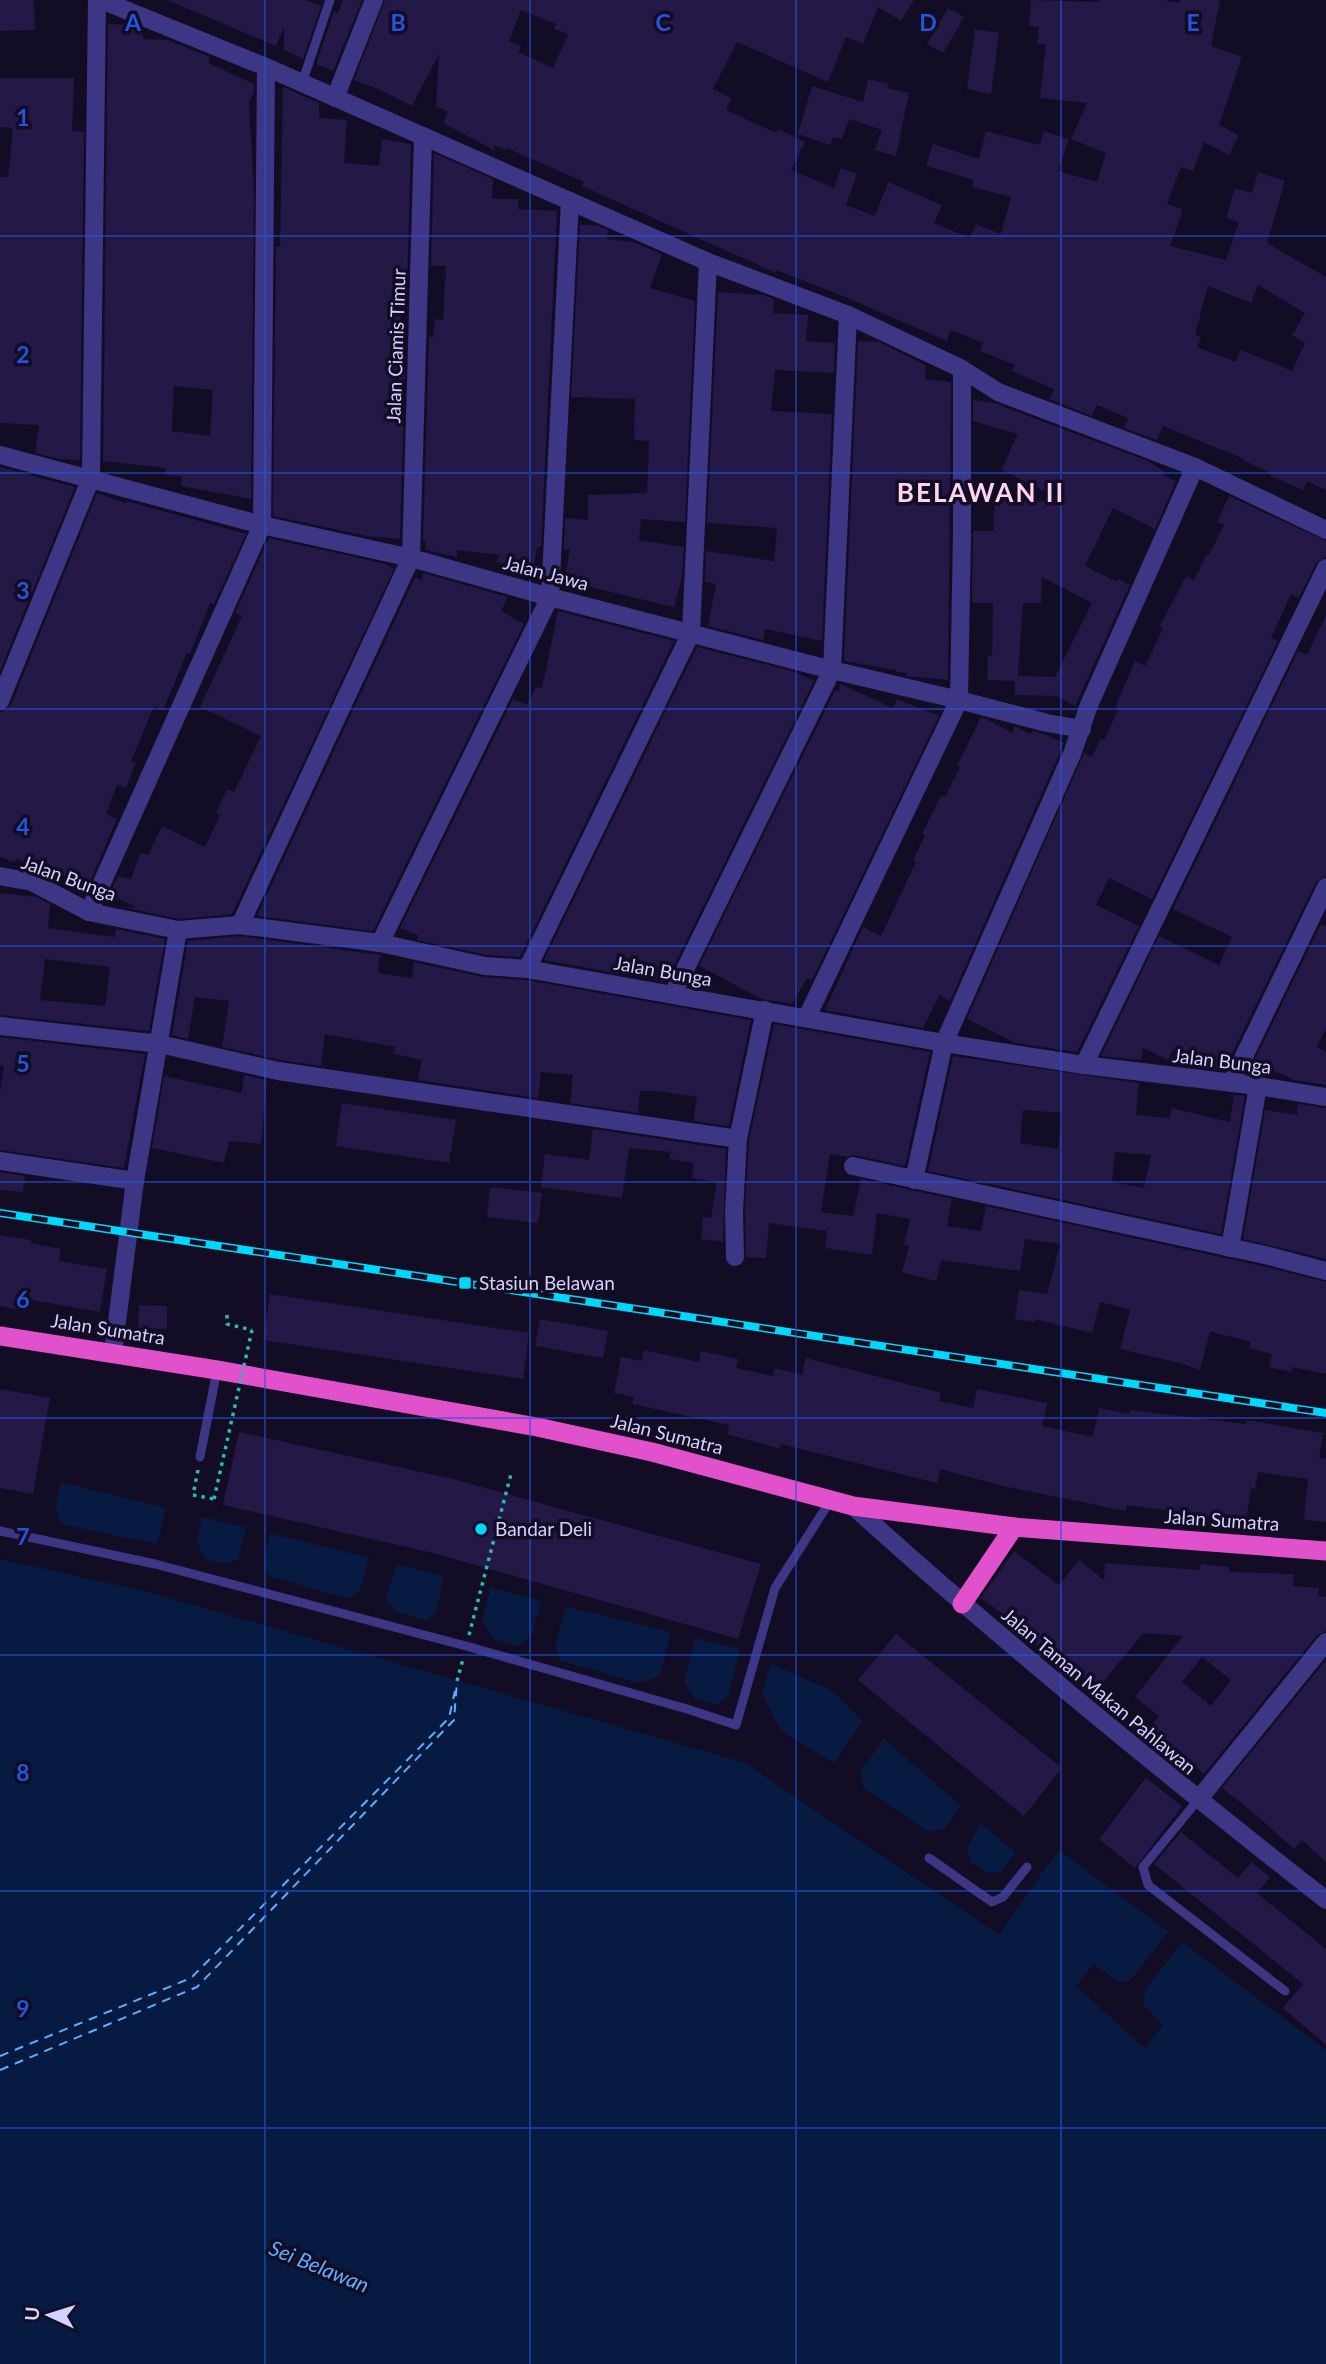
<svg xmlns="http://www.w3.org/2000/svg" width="1326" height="2364" font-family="Lato,sans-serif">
	<rect width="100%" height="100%" fill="#120d24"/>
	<polygon fill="#071b42" points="0,1474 61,1482 740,1649 832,1691 863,1721 1040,1874 1060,1851 1326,2050 1326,2364 0,2364"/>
	<g fill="#120d24">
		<polygon points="0,1474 61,1482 56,1507 61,1524 157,1544 166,1508 202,1517 197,1542 205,1559 225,1564 238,1559 246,1527 270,1533 263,1563 269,1576 349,1599 359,1592 369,1558 396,1564 386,1599 396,1612 426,1620 437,1612 443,1576 490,1588 482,1622 494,1639 518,1646 531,1637 542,1600 566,1606 555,1647 561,1661 640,1683 660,1676 671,1632 695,1638 684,1682 695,1699 715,1705 728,1696 740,1649 771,1662 762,1693 781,1731 834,1763 863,1721 884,1739 860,1772 864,1788 927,1831 944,1830 961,1806 981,1823 967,1848 972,1863 986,1872 1001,1873 1015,1853 1041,1875 999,1935 745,1763 148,1592 0,1559"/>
		<polygon points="1168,1932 1182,1942 1145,1990 1144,2005 1163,2026 1144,2048 1076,1986 1093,1964 1120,1983 1131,1979"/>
	</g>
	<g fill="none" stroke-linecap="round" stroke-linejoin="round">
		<g stroke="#5eaeff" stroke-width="2" stroke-dasharray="9 7" stroke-linecap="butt">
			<polyline points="0,2056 191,1978 449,1718 455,1691"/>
			<polyline points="0,2070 197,1987 454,1720 457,1681"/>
		</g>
	</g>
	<g fill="#231846" fill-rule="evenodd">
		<polygon points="0,0 34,0 35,30 0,31"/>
		<polygon points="167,0 306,0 321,6 303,59 284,50 284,27 276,46"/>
		<polygon points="343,0 362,0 333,71 316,64 334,11 338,13"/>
		<path d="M385 0H914L901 21 878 7 863 44 846 37 828 82 737 42 713 89 732 98 726 110 776 133 778 129 805 142 791 170 834 188 841 168 857 174 846 205 875 216 888 182 942 205 934 223 970 238 976 224 1001 234 1011 197 972 187 974 180 926 166 933 144 979 159 986 131 1040 145 1044 131 1069 139 1058 171 1097 182 1106 153 1071 139 1087 103 1040 98 1046 44 1037 43 1039 27 1029 26 1031 0 1099 2V0H1163L1179 3 1180 0H1220L1211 46 1242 57 1219 125 1239 135 1229 155 1204 142 1193 171 1181 167 1167 204 1183 209 1170 246 1226 260 1239 222 1226 218 1235 188 1252 193 1258 172 1285 181 1267 243 1326 277V490L1307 481 1303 490 1269 475 1270 473 1243 460 1244 459 1163 426 1157 440 1124 428 1128 418 1097 405 1092 416 1049 399 1054 389 1012 371 1015 365 980 351 983 343 951 330 947 341 863 305V304L776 270V273L582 186 584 182 507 148 506 150 494 145V150L443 123 448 112 436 106 439 54 412 106 378 89 354 80ZM521 10 556 24 554 29 568 34 553 68 518 52 521 46 509 41ZM1258 285 1305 313 1292 335 1305 343 1292 371 1241 350 1236 362 1197 347 1201 337 1195 335 1208 286 1251 303Z"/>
		<polygon points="948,8 964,17 943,53 927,44"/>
		<path d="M108 24 132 25 143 29V39L168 40 210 57 208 63 254 84V92L249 103 254 194 251 499 181 486 182 476 165 475 166 468 103 461ZM174 386 213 390 210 436 172 431Z"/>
		<polygon points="975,29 999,33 991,94 967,89"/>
		<polygon points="0,78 74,78 72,131 84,132 80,460 59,459 35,453 39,425 0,423 0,177 8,177 13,128 0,127"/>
		<polygon points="868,79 888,84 887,88 909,93 896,156 875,150 882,130 849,119 842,139 833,137 830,145 798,134 812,86 863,102"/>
		<polygon points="283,87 319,103 319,118 347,120 344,163 379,166 382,139 411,144 407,293 402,293 400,336 406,336 400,539 366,536 273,516 276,247 280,247"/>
		<polygon points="434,153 493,179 492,199 518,199 518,209 557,211 541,547 537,547 534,566 496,562 500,555 457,550 457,557 425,550 426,541 423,541 429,337 433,337 435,319 443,320 446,266 431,266"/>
		<polygon points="580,225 597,225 608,230 607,239 633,242 662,254 650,288 695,301 685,522 641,519 639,540 684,547 682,578 674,607 564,581 570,549 564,549 565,518 588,520 588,495 647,493 649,441 634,440 635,399 571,397"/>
		<polygon points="718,292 763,295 774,299 773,313 808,315 806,341 835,343 834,373 775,370 771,411 832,414 822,641 765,629 763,640 708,626 716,584 705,582 706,551 774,561 777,528 707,523"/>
		<polygon points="858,341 879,342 926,365 925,379 951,382 948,680 906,676 907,673 896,672 896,670 844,661"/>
		<path d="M973 400 994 403 1148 461 1165 472 1163 475 1176 481 1155 529 1113 508 1085 566 1117 582 1118 579 1130 585 1075 706 1057 696 1015 695V681L987 680 988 656H992L993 603H972L973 531H993L995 500 1068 502 1001 470 1018 434 973 421ZM1042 577 1092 603 1055 677 1018 676 1023 603H1041Z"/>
		<polygon points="0,467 75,487 0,671"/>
		<polygon points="97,493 126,503 127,501 246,534 214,604 210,603 190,654 187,653 163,710 154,706 131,761 136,763 126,788 117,785 106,814 117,819 89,884 68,876 66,879 16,859 15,862 0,857 0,712 6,710 11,705"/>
		<polygon points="1229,496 1326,541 1326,557 1316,563 1299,598 1291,594 1271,638 1278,641 1152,899 1109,878 1096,905 1139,926 1077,1052 1016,1043 967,1019 1084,753 1092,757 1101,738 1104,740 1118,710 1115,708 1135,661 1145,666 1163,628 1160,626 1186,576 1194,580 1207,554 1209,555 1224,525 1217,522"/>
		<polygon points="269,538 382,563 394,569 232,914 179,919 119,906 134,908 135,906 109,895 118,876 131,879 140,853 148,855 162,826 205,847 220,815 216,813 227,789 234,792 261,736 200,707 242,616 235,613"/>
		<polygon points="423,573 508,597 501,611 524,624 373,931 257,916 415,577 422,580"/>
		<polygon points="558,611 674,641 520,957 487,955 417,940 418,935 400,928 513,699 527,705 536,687 542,688"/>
		<polygon points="1326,615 1326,876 1316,882 1224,1070 1216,1069 1173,1049 1168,1060 1143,1048 1141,1060 1101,1056 1159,936 1219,965 1232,937 1173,909 1298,651 1307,655"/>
		<polygon points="697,647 795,672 814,681 666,982 544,960"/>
		<polygon points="840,684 893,708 897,699 939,716 812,980 807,978 792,1004 762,999 699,966 835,690 839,692"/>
		<polygon points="981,717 1013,733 1014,726 1031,734 1032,731 1047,735 1064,743 950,1001 939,995 923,1028 825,1010 863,927 881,936 916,862 913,860 925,836 922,834 941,795 945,797 960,767 957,766"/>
		<path d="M0 893 37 897 50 904 48 928 115 937 116 929 165 939 149 1031 0 1015ZM45 959 110 967 105 1006 40 1000Z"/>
		<polygon points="1321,924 1326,926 1326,1028 1317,1047 1326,1052 1326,1085 1294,1080 1254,1061"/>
		<polygon points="240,936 380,955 378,973 412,978 414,962 483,977 526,980 751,1020 729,1126 693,1121 697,1097 658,1091 640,1091 638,1113 570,1103 573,1075 541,1072 538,1098 418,1080 422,1060 394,1054 395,1047 325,1034 321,1066 280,1060 222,1047 229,1001 195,997 188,1039 172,1035 188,941"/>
		<polygon points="774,1024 930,1052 905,1166 855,1155 847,1157 830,1154 821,1212 853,1216 861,1179 952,1199 947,1226 981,1231 986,1206 1262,1266 1326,1282 1326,1374 1292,1367 1291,1372 1269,1367 1272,1354 1249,1348 1251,1342 1212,1332 1210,1332 1200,1370 1180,1363 1120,1349 1130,1310 1100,1302 1092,1333 1035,1319 1035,1322 1015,1319 1019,1290 1047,1294 1060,1244 1025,1239 1020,1271 941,1260 936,1281 902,1272 909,1246 904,1245 910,1219 877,1213 872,1255 825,1248 827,1231 769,1223 766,1258 746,1257 745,1211 749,1140"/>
		<polygon points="0,1037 145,1054 124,1168 0,1150 0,1093 4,1066 0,1065"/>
		<path d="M953 1056 1139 1083 1136 1115 1169 1118 1172 1108 1230 1122 1234 1095 1245 1096 1221 1234 928 1171ZM1023 1110 1062 1113 1058 1149 1020 1143ZM1115 1152 1151 1155 1144 1188 1112 1182Z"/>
		<polygon points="244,1075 267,1080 261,1144 229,1141 224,1163 152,1148 164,1076 242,1093"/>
		<polygon points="342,1103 456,1120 449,1163 336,1146"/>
		<polygon points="1298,1104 1326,1108 1326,1259 1243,1239 1265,1110 1297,1115"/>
		<polygon points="593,1129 726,1149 723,1242 701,1239 703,1217 711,1218 717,1182 692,1178 694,1163 669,1159 671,1152 629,1148 622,1198 541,1187 545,1154 589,1160"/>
		<polygon points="0,1172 25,1176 23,1192 0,1190"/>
		<polygon points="490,1187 542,1193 538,1223 487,1217"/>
		<polygon points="0,1235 31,1240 31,1243 61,1249 59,1261 107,1269 100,1312 21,1298 19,1310 0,1306"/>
		<polygon points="270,1294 529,1333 523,1379 263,1340"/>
		<polygon points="139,1305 167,1306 167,1329 138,1328"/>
		<polygon points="540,1319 608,1331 603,1358 535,1346"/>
		<polygon points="644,1350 699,1362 701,1351 738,1359 736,1368 773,1376 775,1368 802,1375 806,1358 941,1393 939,1401 973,1408 977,1389 1047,1403 1042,1426 1093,1437 1099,1408 1130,1414 1130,1410 1246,1424 1247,1420 1323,1433 1319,1458 1326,1459 1326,1522 1304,1520 1308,1479 1258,1472 1255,1489 1251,1488 1246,1521 1127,1505 1126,1511 1003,1486 940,1469 937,1483 781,1444 780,1449 727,1434 729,1425 632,1404 634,1397 614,1393 621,1357 642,1361"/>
		<polygon points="0,1389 50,1398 33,1494 0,1488"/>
		<polygon points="239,1432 453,1479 761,1564 738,1639 433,1553 223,1505"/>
		<path d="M1014 1551 1059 1585 1079 1560 1104 1580 1105 1563 1200 1570 1201 1564 1229 1567V1572L1294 1574 1293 1586 1319 1588 1318 1596 1326 1597V1631L1317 1635 1204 1774 1177 1752 1174 1756 1146 1733 1159 1716 1135 1697 1183 1636 1143 1633 1095 1692 1072 1673 1076 1668 1048 1643 1043 1649 1021 1631 1023 1629 981 1598ZM1202 1657 1231 1680 1211 1706 1182 1682Z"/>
		<polygon points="896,1634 1062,1768 1024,1816 858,1680"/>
		<polygon points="1326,1660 1326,1862 1302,1840 1294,1849 1255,1814 1222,1788"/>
		<polygon points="1146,1778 1182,1806 1135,1868 1099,1839"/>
		<polygon points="1181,1832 1238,1878 1251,1862 1270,1877 1257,1893 1326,1949 1326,2045 1283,2008 1303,1984 1154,1864"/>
	</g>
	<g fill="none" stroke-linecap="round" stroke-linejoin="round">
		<g stroke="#29bab7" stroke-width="3.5" stroke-dasharray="3.5 5" stroke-linecap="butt">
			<polyline points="227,1315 227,1324 252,1330"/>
			<polyline points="198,1470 193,1495 214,1499"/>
			<polyline points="469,1635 511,1474"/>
			<polyline points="457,1681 463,1659"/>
		</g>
		<g stroke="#3c3685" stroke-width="9">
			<polyline points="302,83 330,0"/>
			<polyline points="200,1457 217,1370"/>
			<polyline points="0,1531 155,1564 466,1646 687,1709 736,1725 775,1588 830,1501"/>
			<polyline points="1198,1800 1143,1867 1148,1885 1285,1991"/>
			<polyline points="929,1858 992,1902 1003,1897 1027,1867"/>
		</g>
		<g stroke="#3c3685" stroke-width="18">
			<polyline points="101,0 266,67 708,262 848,315 962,369 998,392 1195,467 1326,530"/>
			<polyline points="335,98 374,0"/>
			<polyline points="0,455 262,525 411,558 550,597 832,670 959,700 1047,723 1082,729"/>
			<polyline points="0,701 91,478 97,0"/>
			<polyline points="0,876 32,882 89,912 178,930 240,925 380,943 485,966 527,969 944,1043 1084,1065 1258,1086 1326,1097"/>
			<polyline points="89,912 262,525 266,67"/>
			<polyline points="240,925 411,558 423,136"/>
			<polyline points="380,943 550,597 570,201"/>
			<polyline points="527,969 691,633 708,262"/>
			<polyline points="673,994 832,670 848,315"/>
			<polyline points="807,1017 959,700 962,534 962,369"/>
			<polyline points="0,1026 160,1044 278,1071 738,1139"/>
			<polyline points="1084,1065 1326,568"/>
			<polyline points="1231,1083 1326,887"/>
			<polyline points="0,1161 135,1181"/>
			<polyline points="853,1166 1265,1255 1326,1271"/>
			<polyline points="914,1180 944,1043 1072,754 1089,705 1195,467"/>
			<polyline points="1230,1248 1258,1086"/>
			<polyline points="735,1257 734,1211 738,1139 765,1010"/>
			<polyline points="113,1353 135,1181 178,930"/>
			<path d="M853 1506C1005 1644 1164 1773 1326 1900"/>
			<polyline points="1198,1800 1326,1642"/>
		</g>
		<g stroke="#e251cc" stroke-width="19">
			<polyline points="0,1336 217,1370 537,1427 652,1452 853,1506 1014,1527 1326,1551"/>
			<polyline points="962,1604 1014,1527"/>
		</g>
		<defs>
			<polyline id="rail" points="0,1213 1326,1413"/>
		</defs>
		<use href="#rail" stroke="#00d8fb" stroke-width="8"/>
		<use href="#rail" stroke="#120d24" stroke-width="5" stroke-dasharray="16" stroke-linecap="butt"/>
		<polyline stroke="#29bab7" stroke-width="3.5" stroke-dasharray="3.5 5" stroke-linecap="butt" points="214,1499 252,1330"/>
	</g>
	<path fill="none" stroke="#2654da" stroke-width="2" stroke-opacity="0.55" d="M265 0V2364M530 0V2364M796 0V2364M1061 0V2364M0 236H1326M0 473H1326M0 709H1326M0 946H1326M0 1182H1326M0 1418H1326M0 1655H1326M0 1891H1326M0 2128H1326"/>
	<g fill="#00d8fb" stroke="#120d24" stroke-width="2.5">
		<rect x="458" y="1276" width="14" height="14" rx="3.5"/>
		<circle cx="481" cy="1529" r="7"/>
	</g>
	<g text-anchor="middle" stroke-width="7" stroke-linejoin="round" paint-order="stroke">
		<g font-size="19" fill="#d7d0ff" stroke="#120d24">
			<text transform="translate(396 346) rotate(-88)" y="7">Jalan Ciamis Timur</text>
			<text transform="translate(546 573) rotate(15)" y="7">Jalan Jawa</text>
			<text transform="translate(69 878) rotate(20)" y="7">Jalan Bunga</text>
			<text transform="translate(663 971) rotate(10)" y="7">Jalan Bunga</text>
			<text transform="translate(1222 1061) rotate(7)" y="7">Jalan Bunga</text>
			<text transform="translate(108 1329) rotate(9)" y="7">Jalan Sumatra</text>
			<text transform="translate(667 1434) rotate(14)" y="7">Jalan Sumatra</text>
			<text transform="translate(1222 1520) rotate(4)" y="7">Jalan Sumatra</text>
			<text transform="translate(1099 1691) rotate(40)" y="7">Jalan Taman Makan Pahlawan</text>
		</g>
		<g font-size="19" fill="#d7d0ff" stroke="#120d24" text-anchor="start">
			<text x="479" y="1290">Stasiun Belawan</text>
			<text x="495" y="1536">Bandar Deli</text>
		</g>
		<g font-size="21" font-style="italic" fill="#5eaeff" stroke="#120d24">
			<text transform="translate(319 2267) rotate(22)" y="7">Sei Belawan</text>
		</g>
		<g font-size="26" font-weight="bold" letter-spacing="2" fill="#ffd2ed" stroke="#120d24">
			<text x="981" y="502">BELAWAN II</text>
		</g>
	</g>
	<g font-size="23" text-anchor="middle" font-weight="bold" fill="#2654da" stroke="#120d24" stroke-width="7" stroke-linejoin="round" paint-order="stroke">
		<text x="133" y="31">A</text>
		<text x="398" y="31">B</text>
		<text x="663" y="31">C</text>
		<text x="928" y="31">D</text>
		<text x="1193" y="31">E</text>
		<text x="23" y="126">1</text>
		<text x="23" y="363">2</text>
		<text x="23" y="599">3</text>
		<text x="23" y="835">4</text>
		<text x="23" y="1072">5</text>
		<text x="23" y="1308">6</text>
		<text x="23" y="1545">7</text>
		<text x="23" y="1781">8</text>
		<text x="23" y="2017">9</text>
	</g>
	<g transform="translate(49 2315) rotate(274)" stroke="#120d24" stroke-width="5" paint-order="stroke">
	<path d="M0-5L12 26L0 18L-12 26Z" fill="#d7d0ff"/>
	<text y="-10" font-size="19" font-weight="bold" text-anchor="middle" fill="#d7d0ff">U</text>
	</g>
</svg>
